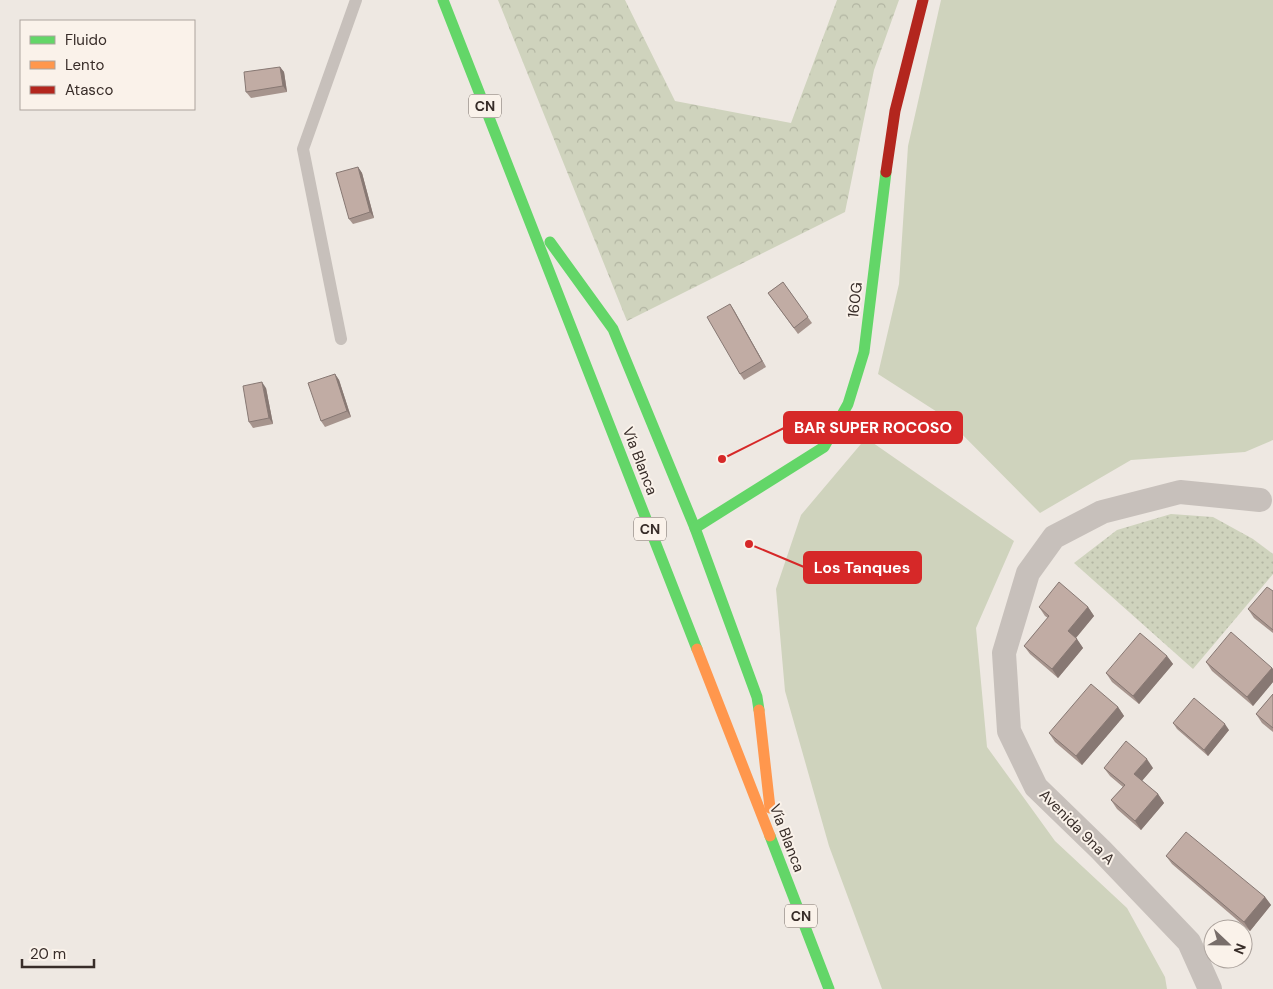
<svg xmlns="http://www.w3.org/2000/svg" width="1273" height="989" font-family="'DM Sans',sans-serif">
	<defs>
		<pattern id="forest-crowns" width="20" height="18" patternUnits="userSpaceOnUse" patternTransform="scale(1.25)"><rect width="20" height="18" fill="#cfd3bd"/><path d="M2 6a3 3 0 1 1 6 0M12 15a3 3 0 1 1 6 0" fill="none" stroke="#b2b5a2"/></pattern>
		<pattern id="park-dots" width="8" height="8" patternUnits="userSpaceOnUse" patternTransform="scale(1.25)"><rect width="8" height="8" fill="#cfd3bd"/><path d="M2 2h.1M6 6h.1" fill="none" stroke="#b2b5a2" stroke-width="1.8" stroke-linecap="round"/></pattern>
	</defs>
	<rect width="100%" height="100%" fill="#eee8e2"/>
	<g fill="#cfd3bd">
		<polygon points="941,0 1273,0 1273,440 1245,452 1131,460 1040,513 945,417 878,374 899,284 908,146"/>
		<polygon points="866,438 1014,541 976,628 987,747 1055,841 1127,908 1165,977 1167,989 882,989 829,846 785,691 776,589 801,515"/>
	</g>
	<polygon fill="url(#forest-crowns)" points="498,0 625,0 675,101 791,123 837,0 899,0 874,70 845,212 627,321"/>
	<polygon fill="url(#park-dots)" points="1171,514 1213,517 1253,539 1273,554 1273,574 1193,669 1074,563 1117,530"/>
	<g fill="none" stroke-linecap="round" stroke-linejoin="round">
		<polyline stroke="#c7c0bb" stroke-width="12" points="341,339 303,149 356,0"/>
		<polyline stroke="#c7c0bb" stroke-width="24" points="1210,989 1189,942 1101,850 1036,787 1009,731 1004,653 1028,573 1054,537 1102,512 1180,492 1260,500"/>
		<g stroke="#63d668" stroke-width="11">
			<polyline points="443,0 697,649"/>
			<polyline points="550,242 613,329 695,528 757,697 759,710"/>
			<polyline points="695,528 824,447 848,404 864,352 886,172"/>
			<polyline points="770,836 829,989"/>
		</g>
		<g stroke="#ff974d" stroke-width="11">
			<polyline points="697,649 770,836"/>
			<polyline points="759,710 770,808"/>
		</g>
		<polyline stroke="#b3261e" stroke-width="11" points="886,172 895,111 923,0"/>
	</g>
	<g fill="#a6948d">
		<polygon points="280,67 284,72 287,92 251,98 246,92"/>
		<polygon points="358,167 362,173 374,218 353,224 349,219"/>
		<polygon points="783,282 812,323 798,334 768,293"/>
		<polygon points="730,304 766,367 744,380 740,374"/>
		<polygon points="335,374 339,380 351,417 325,427 321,421"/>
		<polygon points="266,388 273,424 253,428 249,422"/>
		<polygon points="1273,591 1273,633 1254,618 1248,609"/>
		<polygon points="1039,607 1088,607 1094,616 1076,638 1083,648 1058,678 1030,654 1024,646 1048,618 1045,616"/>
		<polygon points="1167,656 1173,664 1139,704 1112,682 1106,673"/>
		<polygon points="1206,662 1272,668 1273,669 1273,682 1253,706 1212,671"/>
		<polygon points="1273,694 1273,732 1262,723 1256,714"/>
		<polygon points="1118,707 1124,716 1082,765 1055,742 1049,733"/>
		<polygon points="1173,723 1229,730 1208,756 1177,729"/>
		<polygon points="1104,768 1153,768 1142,781 1158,794 1164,803 1141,830 1117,809 1111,800 1123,787 1110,776"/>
		<polygon points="1166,856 1265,897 1271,905 1250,931 1172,864"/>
	</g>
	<g fill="#877873">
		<polygon points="280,67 284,72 287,92 283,86"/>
		<polygon points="358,167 362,173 374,218 370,212"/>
		<polygon points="730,304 734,310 766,367 762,361"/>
		<polygon points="335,374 339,380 351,417 347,411"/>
		<polygon points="262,382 266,388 273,424 269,418"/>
		<polygon points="1088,607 1094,616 1074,640 1068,631"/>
		<polygon points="1077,639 1083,648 1058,678 1052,669"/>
		<polygon points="1167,656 1173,664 1139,704 1133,696"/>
		<polygon points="1272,668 1273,669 1273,682 1253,706 1247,697"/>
		<polygon points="1118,707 1124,716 1082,765 1076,756"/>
		<polygon points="1225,724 1229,730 1208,756 1204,750"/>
		<polygon points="1147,759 1153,768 1140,783 1134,774"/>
		<polygon points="1158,794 1164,803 1141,830 1135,821"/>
		<polygon points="1265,897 1271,905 1250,931 1244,922"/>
	</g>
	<g fill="#c1aca4" stroke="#877873">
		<polygon points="280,67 283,86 246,92 244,72"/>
		<polygon points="358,167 370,212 349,219 336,173"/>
		<polygon points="783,282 808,317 794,328 768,293"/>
		<polygon points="730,304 762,361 740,374 707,317"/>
		<polygon points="335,374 347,411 321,421 308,383"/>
		<polygon points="262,382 269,418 249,422 243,386"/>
		<polygon points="1059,582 1088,607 1068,631 1077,639 1052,669 1024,646 1049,616 1039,607"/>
		<polygon points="1267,587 1273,591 1273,630 1248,609"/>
		<polygon points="1231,632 1272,668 1247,697 1206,662"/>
		<polygon points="1140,633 1167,656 1133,696 1106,673"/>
		<polygon points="1091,684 1118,707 1076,756 1049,733"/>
		<polygon points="1273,694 1273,728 1256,714"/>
		<polygon points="1194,698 1225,724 1204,750 1173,723"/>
		<polygon points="1126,741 1147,759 1134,774 1158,794 1135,821 1111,800 1125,785 1104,768"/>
		<polygon points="1186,832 1265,897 1244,922 1166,856"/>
	</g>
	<g text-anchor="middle" stroke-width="4" stroke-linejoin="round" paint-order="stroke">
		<g fill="#faf2ea" stroke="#726863" stroke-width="1">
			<rect x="469" y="94.5" width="32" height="23" rx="4"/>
			<rect x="634" y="517.5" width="32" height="23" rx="4"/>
			<rect x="785" y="904.5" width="32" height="23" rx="4"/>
		</g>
		<g font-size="14" font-weight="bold" fill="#382d29">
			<text x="485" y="111">CN</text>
			<text x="650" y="534">CN</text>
			<text x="801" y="921">CN</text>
		</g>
		<g font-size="15" fill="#382d29" stroke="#faf2ea">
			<text transform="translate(855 300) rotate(-84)" y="5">160G</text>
			<text transform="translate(640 461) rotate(69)" y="5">Vía Blanca</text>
			<text transform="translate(1077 827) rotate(45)" y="5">Avenida 9na A</text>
			<text transform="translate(787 838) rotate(69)" y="5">Vía Blanca</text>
		</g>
	</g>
	<path fill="none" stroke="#d62828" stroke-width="2" d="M722 459L784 428M749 544L804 567"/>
	<g fill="#d62828" stroke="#faf2ea" stroke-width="2">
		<circle cx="722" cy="459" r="5"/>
		<circle cx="749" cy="544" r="5"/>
	</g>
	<g fill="#d62828" stroke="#d62828" stroke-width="2">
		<rect x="784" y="412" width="178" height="31" rx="5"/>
		<rect x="804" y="552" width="117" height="31" rx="5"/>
	</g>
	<g font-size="16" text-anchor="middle" font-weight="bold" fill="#fff">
		<text x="873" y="433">BAR SUPER ROCOSO</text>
		<text x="862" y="573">Los Tanques</text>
	</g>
	<rect x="20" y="20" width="175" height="90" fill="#faf2ea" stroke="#aca39d"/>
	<rect x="30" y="36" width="25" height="8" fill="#63d668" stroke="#aca39d"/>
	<text x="65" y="45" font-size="15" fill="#382d29">Fluido</text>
	<rect x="30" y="61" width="25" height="8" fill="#ff974d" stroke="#aca39d"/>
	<text x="65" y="70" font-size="15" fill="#382d29">Lento</text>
	<rect x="30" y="86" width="25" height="8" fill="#b3261e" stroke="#aca39d"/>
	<text x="65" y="95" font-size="15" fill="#382d29">Atasco</text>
	<g transform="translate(1228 944) rotate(112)"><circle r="24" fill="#faf2ea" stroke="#aca39d"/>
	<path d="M0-4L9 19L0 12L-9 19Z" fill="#786e6a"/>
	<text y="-8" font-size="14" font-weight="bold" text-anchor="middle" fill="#382d29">N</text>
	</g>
	<path d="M22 959v8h72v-8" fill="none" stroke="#382d29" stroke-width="2.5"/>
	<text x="30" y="959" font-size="15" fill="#382d29" stroke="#faf2ea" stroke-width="4" paint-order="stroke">20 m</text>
</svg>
